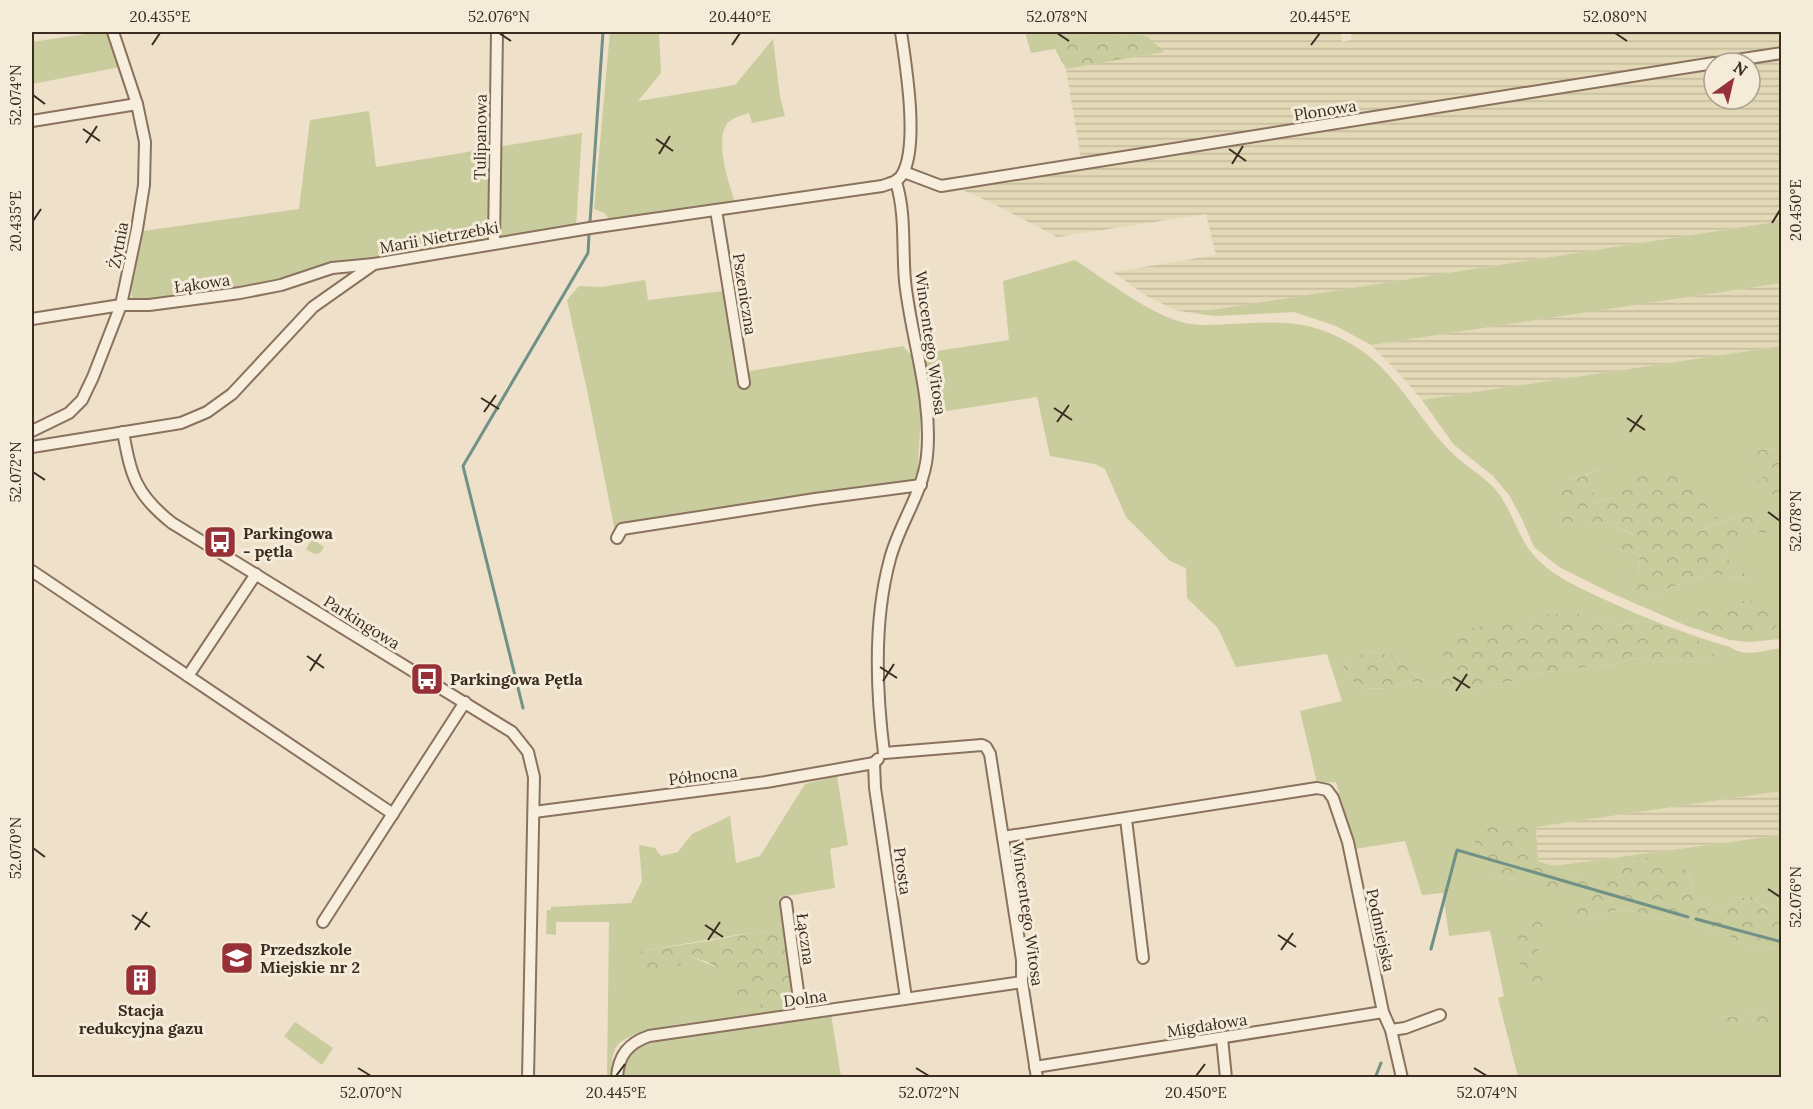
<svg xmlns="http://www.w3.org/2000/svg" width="1813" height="1109" font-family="Lora,serif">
	<defs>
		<pattern id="farmland-rules" width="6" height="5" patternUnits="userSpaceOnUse" patternTransform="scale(1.5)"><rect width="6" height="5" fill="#e3d9b7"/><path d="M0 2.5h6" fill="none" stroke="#c4ba9d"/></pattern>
		<pattern id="forest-crowns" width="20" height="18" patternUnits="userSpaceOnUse" patternTransform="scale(1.5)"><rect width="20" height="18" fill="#c9cc9d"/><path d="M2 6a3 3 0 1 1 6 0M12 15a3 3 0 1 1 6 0" fill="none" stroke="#aeaf87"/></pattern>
	</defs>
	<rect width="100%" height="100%" fill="#eee0c9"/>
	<g fill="url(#farmland-rules)">
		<polygon points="1132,32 1341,32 1342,42 1351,40 1351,32 1781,32 1781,51 1081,159 1066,69 1163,52 1148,37"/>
		<polygon points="1781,59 1781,221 1192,313 1175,310 1145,295 1113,272 1216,255 1206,214 1057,237 992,203 956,187 1714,69 1714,99 1750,99 1750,64"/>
		<polygon points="1781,283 1781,346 1422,400 1395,369 1371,345"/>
		<polygon points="1781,791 1781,835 1553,866 1538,861 1536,827"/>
	</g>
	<g fill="#c9cc9d" fill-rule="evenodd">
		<polygon points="99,32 109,32 120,67 32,84 32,42"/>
		<path d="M610 32H659L661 73 638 101 735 85 773 39 780 97 785 116 752 123 749 113C743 115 736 117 731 120 711 134 730 185 735 203L611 221 604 213 594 209Z"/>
		<polygon points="1025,32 1132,32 1112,42 1097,44 1083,36 1064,37 1055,49 1031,53"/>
		<polygon points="369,111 376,167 582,133 576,227 334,264 278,282 141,302 132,298 131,290 143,231 299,209 310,120"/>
		<polygon points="1781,221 1781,283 1371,345 1336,326 1294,312 1216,316 1192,313"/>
		<path d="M1075 260C1106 280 1150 315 1185 323 1199 326 1215 325 1230 324 1279 322 1308 318 1353 345 1397 372 1416 416 1450 451 1466 468 1488 477 1501 497 1514 516 1520 542 1537 559 1553 576 1578 587 1599 597 1642 617 1685 634 1730 647 1745 658 1765 650 1781 648V791L1536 827 1538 861 1553 866 1781 835V902L1777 899 1770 911 1752 897 1734 898 1724 912 1695 897 1688 871 1573 876 1479 849 1486 873 1581 895 1580 922 1614 910 1636 912 1658 920 1681 918 1698 926 1727 935 1751 948 1759 945 1781 950V1009L1774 1007 1742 1016 1718 1018 1781 1015V1013V1077H1518L1498 998 1504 996 1490 931 1449 936 1443 893 1422 895 1405 841 1355 849 1336 782 1317 783 1300 711 1342 701 1327 654 1236 667 1218 628 1187 598 1186 568 1170 561 1126 517 1105 469 1095 464 1050 456 1037 397 921 415 917 481 615 531 587 390 567 300 579 286 602 287 645 280 648 300 723 291 738 373 903 346 911 355 1009 340 1003 281ZM1551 614H1582L1616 625 1649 621 1671 631 1716 656 1694 662 1676 660 1657 662 1631 658 1616 664 1539 673 1517 680 1459 692 1438 685 1409 682 1392 688 1358 689 1342 665 1370 651 1394 655 1419 679 1443 682V651L1488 624H1528Z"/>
		<path d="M1781 346V448L1757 450 1756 462 1775 469 1780 495H1781V639L1749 642 1730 640 1687 626 1609 592 1559 567 1534 547 1522 519 1509 495 1493 476 1454 445 1422 400ZM1602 469 1594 487 1592 504 1613 497 1700 523 1698 531 1744 514 1766 534 1742 527 1724 556 1749 579 1710 574 1672 587 1653 597 1617 585 1640 570 1639 555 1613 548 1635 536 1612 525 1588 521 1564 482Z"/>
		<polygon points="312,539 324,547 320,553 314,554 306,549"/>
		<path d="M837 776 848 845 830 849 835 888 780 897 786 931 776 933 755 932 641 951 687 955 725 971 754 988H763L759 1015C732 1018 630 1025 617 1046 611 1055 611 1068 611 1077H607L609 922H556V935L546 934 547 910H551V907L631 903 642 881 639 845 655 848 661 856 678 852 692 834 730 816 736 863 760 856 805 784Z"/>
		<path d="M831 1014 841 1077 622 1078C623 1055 630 1051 648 1040Z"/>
		<polygon points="295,1022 333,1048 322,1065 284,1036"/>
	</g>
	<g fill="url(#forest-crowns)">
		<polygon points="1132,32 1148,37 1164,52 1066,69 1055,49 1064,37 1083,36 1098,44 1112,42"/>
		<polygon points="1781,448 1781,495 1758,493 1758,480 1775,469 1755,462 1757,450"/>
		<polygon points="1603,469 1594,487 1593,504 1613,497 1621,474 1655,470 1687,480 1720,501 1719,517 1701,523 1699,531 1744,514 1769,523 1766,534 1742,528 1724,556 1750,579 1710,574 1672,587 1653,597 1616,585 1640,570 1639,555 1612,548 1634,535 1612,525 1588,521 1574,530 1561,522 1557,500 1564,482"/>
		<polygon points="1750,600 1779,621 1774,632 1731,636 1677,618 1678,608"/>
		<polygon points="1550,614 1582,614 1616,625 1649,621 1707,644 1716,656 1694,662 1676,660 1657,662 1631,658 1616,664 1539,673 1517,680 1459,692 1438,685 1409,682 1392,688 1358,689 1342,665 1369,651 1394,655 1419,679 1443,682 1443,651 1452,634 1488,624 1528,624"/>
		<polygon points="1476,821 1504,822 1528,828 1531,863 1573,876 1613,873 1623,860 1660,856 1688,871 1695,897 1724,912 1734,898 1752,897 1769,911 1777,899 1781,902 1781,950 1759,945 1751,948 1727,935 1698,926 1681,918 1658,920 1636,912 1614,910 1580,922 1568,910 1580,895 1486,873 1473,861 1479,848 1469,835"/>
		<polygon points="1540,920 1550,924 1534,929 1544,978 1534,994 1521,983 1517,921"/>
		<polygon points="786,931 796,1002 791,1011 759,1015 762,988 754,988 736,1011 728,993 735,978 707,962 687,955 680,965 645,982 641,951 714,940 755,932 776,933"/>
		<path d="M1774 1007 1781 1009V1013C1762 1030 1742 1034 1718 1030V1018L1742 1016Z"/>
	</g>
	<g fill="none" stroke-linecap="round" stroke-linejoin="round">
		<g stroke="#709186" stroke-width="3">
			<polyline points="590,222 603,32"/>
			<polyline points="523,708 463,466 588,253 589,234"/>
			<polyline points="1696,919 1782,942"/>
			<polyline points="1431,949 1457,850 1688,917"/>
			<polyline points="1375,1078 1381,1063"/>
		</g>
		<defs>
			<g id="minor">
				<polyline points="1717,63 1782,53"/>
				<polyline points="32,121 137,104"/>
				<polyline points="904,172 941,186 1714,63"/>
				<polyline points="716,210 744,383"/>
				<polyline points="494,243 497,32"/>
				<polyline points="32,319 121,305 149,305 240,293 281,285 332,268 374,264"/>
				<polyline points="32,431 69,413 82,400 93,377 121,305 137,229 144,185 145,142 137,104 113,32"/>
				<path d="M123 432C131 475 135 494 172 523L512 732 528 752 534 777 528 1078"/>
				<path d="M32 447 181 423 207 412 232 394 313 307 374 264 590 228 882 186C892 183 900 181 904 171 918 140 906 66 901 32"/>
				<polyline points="617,538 622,529 815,499 921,485"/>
				<polyline points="32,571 393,814"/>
				<polyline points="188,676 256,574"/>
				<path d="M884 753C876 690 873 621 890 559 899 524 923 493 927 456 933 397 911 339 905 281 902 248 906 214 896 182"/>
				<polyline points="884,753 982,745 986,747 990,754 1022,960 1022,982 1037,1078"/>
				<polyline points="878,759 874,763 875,788 906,998"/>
				<polyline points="534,812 766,782 874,763"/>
				<polyline points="1126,819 1143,958"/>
				<polyline points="1003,837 1317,788 1327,790 1333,798 1348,842 1383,1012 1391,1030 1402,1078"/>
				<polyline points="786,903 801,1014"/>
				<polyline points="323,922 465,702"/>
				<polyline points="1391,1030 1405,1028 1440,1015"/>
				<polyline points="1222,1038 1226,1078"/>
				<polyline points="1035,1067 1383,1012"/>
				<path d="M617 1078C618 1055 629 1043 649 1036L1022 982"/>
			</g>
		</defs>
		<use href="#minor" stroke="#8a725e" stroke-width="14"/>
		<use href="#minor" stroke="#f8eedd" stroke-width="10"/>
	</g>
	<path fill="none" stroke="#3b2c21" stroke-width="2" d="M499 33 511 41M1057 33 1069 41M1615 33 1627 41M152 45 160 33M732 45 740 33M1311 45 1320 33M33 95 45 104M83 129 100 141M656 139 673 151M86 143 97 126M1229 149 1246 161M659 154 670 136M1232 164 1243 146M33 221 41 209M1772 223 1780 210M481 398 499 409M1054 408 1072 420M484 412 496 395M1627 418 1645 430M1057 422 1069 405M1630 432 1642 415M33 472 45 480M1768 512 1780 521M307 656 324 668M880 667 897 678M310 671 321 654M1453 677 1470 688M883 681 894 664M1456 691 1467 674M33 848 45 857M1768 889 1780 897M132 915 150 927M705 925 723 937M135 930 147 912M1278 935 1296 947M708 940 720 922M1281 950 1293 933M358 1068 371 1076M916 1068 929 1076M1474 1068 1487 1076M616 1076 625 1064M1196 1076 1205 1064"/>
	<defs>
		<symbol id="bus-square" viewBox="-11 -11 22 22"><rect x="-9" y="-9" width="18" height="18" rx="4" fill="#973037" stroke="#f5ebd9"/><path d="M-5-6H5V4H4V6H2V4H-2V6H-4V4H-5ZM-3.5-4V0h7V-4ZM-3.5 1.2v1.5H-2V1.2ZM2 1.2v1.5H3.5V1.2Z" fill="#fff"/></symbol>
		<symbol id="school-square" viewBox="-11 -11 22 22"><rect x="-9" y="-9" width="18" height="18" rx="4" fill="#973037" stroke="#f5ebd9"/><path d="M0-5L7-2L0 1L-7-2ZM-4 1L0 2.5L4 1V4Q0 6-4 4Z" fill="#fff"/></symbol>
		<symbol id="building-square" viewBox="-11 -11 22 22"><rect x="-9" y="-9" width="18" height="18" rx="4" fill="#973037" stroke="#f5ebd9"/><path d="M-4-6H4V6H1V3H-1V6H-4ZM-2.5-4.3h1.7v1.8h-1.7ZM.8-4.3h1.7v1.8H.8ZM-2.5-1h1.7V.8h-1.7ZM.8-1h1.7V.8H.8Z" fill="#fff"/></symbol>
	</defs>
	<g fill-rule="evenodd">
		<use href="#bus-square" x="201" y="523" width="38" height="38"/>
		<use href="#bus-square" x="408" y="660" width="38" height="38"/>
		<use href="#school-square" x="218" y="939" width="38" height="38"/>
		<use href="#building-square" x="122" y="961" width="38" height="38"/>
	</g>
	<g text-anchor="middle" stroke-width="6" stroke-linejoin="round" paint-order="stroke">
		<g font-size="16" fill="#3b2c21" stroke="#f5ebd9">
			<text transform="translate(1325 110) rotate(-9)" y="6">Plonowa</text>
			<text transform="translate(480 137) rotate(-89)" y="6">Tulipanowa</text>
			<text transform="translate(439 237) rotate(-10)" y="6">Marii Nietrzebki</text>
			<text transform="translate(118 245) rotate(-79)" y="6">Żytnia</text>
			<text transform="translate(202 283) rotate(-8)" y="6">Łąkowa</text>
			<text transform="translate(745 294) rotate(81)" y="6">Pszeniczna</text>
			<text transform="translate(931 343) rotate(82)" y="6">Wincentego Witosa</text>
			<text transform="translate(362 622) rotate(32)" y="6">Parkingowa</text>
			<text transform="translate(703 775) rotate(-7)" y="6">Północna</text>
			<text transform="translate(903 871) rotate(82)" y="6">Prosta</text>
			<text transform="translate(1028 914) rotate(82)" y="6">Wincentego Witosa</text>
			<text transform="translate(1381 930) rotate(78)" y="6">Podmiejska</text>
			<text transform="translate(806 939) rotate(82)" y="6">Łączna</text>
			<text transform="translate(805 998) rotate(-8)" y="6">Dolna</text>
			<text transform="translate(1207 1025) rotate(-9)" y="6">Migdałowa</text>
		</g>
		<g font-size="16" font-weight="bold" fill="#3b2c21" stroke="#f5ebd9" text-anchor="start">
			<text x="243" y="539">Parkingowa<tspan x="243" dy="18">- pętla</tspan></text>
			<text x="450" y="685">Parkingowa Pętla</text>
			<text x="260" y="955">Przedszkole<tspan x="260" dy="18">Miejskie nr 2</tspan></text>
			<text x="141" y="1016" text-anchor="middle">Stacja<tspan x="141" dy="18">redukcyjna gazu</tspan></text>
		</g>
	</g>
	<rect width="1813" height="1109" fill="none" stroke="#f5ebd9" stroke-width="66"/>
	<g transform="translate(1732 81) rotate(34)"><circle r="28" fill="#f5ebd9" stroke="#ab9f8f" stroke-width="1.5"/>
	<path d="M0-4.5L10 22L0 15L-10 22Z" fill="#973037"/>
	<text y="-9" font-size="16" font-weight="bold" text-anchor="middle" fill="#3b2c21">N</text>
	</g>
	<rect x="33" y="33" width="1747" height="1043" fill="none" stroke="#3b2c21" stroke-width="2"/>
	<g font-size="15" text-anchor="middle" fill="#3b2c21">
		<text x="160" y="22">20.435°E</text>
		<text x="499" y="22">52.076°N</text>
		<text x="740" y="22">20.440°E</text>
		<text x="1057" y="22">52.078°N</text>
		<text x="1320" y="22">20.445°E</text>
		<text x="1615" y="22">52.080°N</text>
		<text transform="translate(16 95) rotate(-90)" y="5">52.074°N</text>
		<text transform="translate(1796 210) rotate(-90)" y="5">20.450°E</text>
		<text transform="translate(16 221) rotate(-90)" y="5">20.435°E</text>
		<text transform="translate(16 472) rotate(-90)" y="5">52.072°N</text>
		<text transform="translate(1796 521) rotate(-90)" y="5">52.078°N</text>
		<text transform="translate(16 848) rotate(-90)" y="5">52.070°N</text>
		<text transform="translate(1796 897) rotate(-90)" y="5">52.076°N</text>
		<text x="371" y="1098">52.070°N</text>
		<text x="616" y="1098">20.445°E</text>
		<text x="929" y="1098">52.072°N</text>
		<text x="1196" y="1098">20.450°E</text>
		<text x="1487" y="1098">52.074°N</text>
	</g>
</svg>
